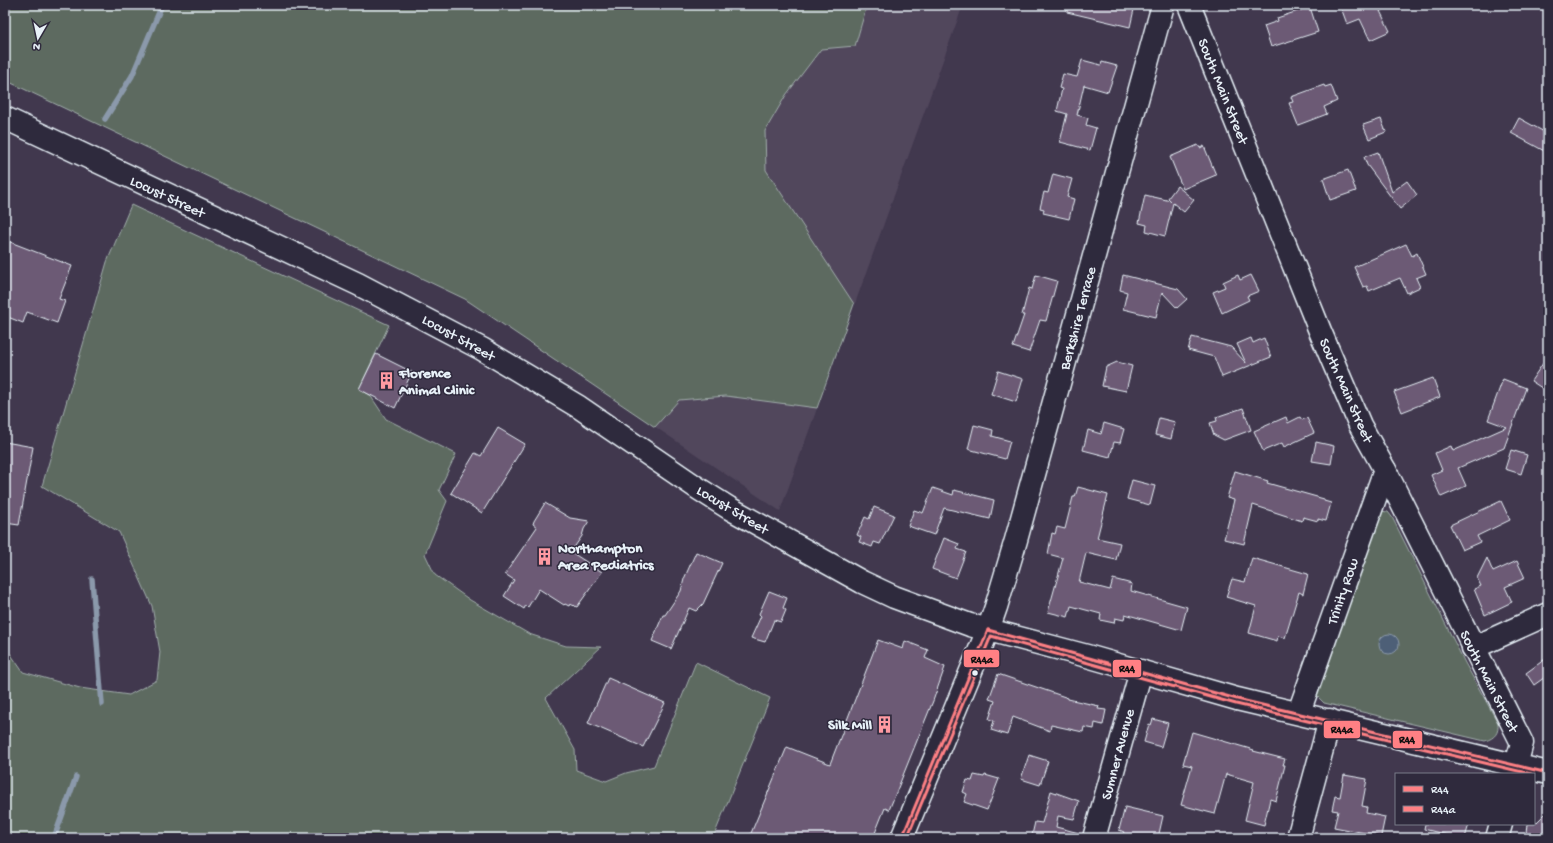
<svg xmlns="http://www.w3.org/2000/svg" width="1553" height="843" font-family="'Gochi Hand',sans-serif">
	<rect width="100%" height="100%" fill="#41384e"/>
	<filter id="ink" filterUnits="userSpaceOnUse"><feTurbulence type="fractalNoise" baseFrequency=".025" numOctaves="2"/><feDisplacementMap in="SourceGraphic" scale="8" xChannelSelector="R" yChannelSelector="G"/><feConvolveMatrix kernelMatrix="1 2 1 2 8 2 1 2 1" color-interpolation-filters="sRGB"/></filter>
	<g filter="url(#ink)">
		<polygon fill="#51465c" points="5,5 963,5 780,511 465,299 5,80"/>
		<g fill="#5d6b61" stroke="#a2aeac">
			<polygon points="5,5 867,5 855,46 821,49 786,95 765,131 766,170 854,304 817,408 726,396 679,400 655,427 465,299 5,80"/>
			<polygon points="131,205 389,325 359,389 370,395 386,419 456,454 439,490 447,501 425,554 435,575 470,600 529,634 566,646 601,647 546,698 575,750 576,770 606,781 626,773 654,766 696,662 770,698 713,838 5,838 5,646 23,672 80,688 129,695 157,680 160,652 152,606 119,532 42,486 107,262"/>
			<path d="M1380 511 1388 512 1392 517 1465 663 1498 723C1499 733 1495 738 1485 741L1324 703 1317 696 1315 690Z"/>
		</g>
		<circle fill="#4d5f77" stroke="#8b99ab" cx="1389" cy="644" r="10"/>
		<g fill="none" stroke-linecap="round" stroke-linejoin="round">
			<g stroke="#8b99ab" stroke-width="5.5">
				<polyline points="105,119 132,76 162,5"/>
				<polyline points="92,579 102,704"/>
				<polyline points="54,838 76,777"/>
			</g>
		</g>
		<g fill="#6c5a74" stroke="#e8f1f8">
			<polygon points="1067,5 1135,5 1130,27 1067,12"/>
			<polygon points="1340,5 1392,5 1380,11 1390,31 1370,40 1360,19 1347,24"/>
			<polygon points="1310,7 1318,32 1271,47 1264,26 1278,21 1277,18"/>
			<polygon points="1082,60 1101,65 1102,62 1117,66 1108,92 1084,85 1077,115 1088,118 1086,125 1096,128 1090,150 1060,142 1067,114 1057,111 1062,89 1059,88 1063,74 1077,77"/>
			<polygon points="1324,85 1325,87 1331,85 1337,101 1324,107 1327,114 1298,125 1289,103 1293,102 1291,97"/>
			<polygon points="1519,118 1548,134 1548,153 1511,133"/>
			<polygon points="1381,119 1386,132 1369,139 1363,125"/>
			<polygon points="1198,145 1200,148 1204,146 1216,175 1183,189 1170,157"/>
			<polygon points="1378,152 1392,192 1407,181 1417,195 1400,209 1367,165 1364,157"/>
			<polygon points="1348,170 1356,191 1330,200 1323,179"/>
			<polygon points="1053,174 1072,179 1067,197 1074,199 1069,219 1043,213 1044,209 1040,208 1044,192 1048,193"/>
			<polygon points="1177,186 1194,200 1184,212 1173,203 1165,236 1146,231 1147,225 1139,223 1145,195 1171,201 1168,198"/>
			<polygon points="5,240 72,266 59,299 65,301 57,323 27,312 23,323 5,316"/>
			<polygon points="1406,244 1412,256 1417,253 1426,274 1416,278 1420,287 1407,293 1400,278 1369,291 1367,286 1363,287 1354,267"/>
			<polygon points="1036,275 1057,281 1046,321 1040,320 1029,352 1013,347 1024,315 1022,315 1029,288 1032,289"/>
			<polygon points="1123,275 1178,289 1187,299 1177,308 1162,292 1156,317 1123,309 1127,292 1120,290"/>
			<polygon points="1238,275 1240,280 1251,275 1259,291 1247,296 1249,300 1222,313 1213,292 1225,287 1223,282"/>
			<polygon points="1192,337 1231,347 1246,363 1237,344 1251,338 1253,343 1264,338 1271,357 1222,377 1214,357 1188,350"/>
			<polygon points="376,354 412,372 395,408 359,389"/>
			<polygon points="1548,356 1548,392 1531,381"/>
			<polygon points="1117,362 1132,366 1126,391 1102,386 1106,367"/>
			<polygon points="998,371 1023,379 1016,402 991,394"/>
			<polygon points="1433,378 1440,397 1402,412 1394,392"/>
			<polygon points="1503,379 1526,388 1504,448 1458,468 1466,486 1441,497 1431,475 1442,470 1435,453 1451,446 1453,451 1507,427 1488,420"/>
			<polygon points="1243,408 1251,430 1224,440 1214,435 1210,423 1217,421 1216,417"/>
			<polygon points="1286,417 1288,423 1300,417 1302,420 1307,418 1314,433 1284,447 1282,443 1263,451 1254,431"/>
			<polygon points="1159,418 1175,422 1171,439 1155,435"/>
			<polygon points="1104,423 1124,429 1120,443 1114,442 1110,457 1083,450 1088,430 1101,434"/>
			<polygon points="974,425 993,430 992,436 1010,441 1005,459 968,449"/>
			<polygon points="498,428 525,444 482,513 451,493 475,453 481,456"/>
			<polygon points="5,442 33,447 19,525 5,523"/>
			<polygon points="1316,442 1334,446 1331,464 1312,461"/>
			<polygon points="1511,450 1527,455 1521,474 1505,469"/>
			<polygon points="1235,471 1268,481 1267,483 1324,499 1324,501 1331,503 1326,521 1318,519 1318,521 1303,517 1302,521 1253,505 1244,544 1224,539 1234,500 1227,498"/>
			<polygon points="1132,480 1155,486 1150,505 1127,499"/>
			<polygon points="1078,487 1108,495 1097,538 1120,543 1116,560 1086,553 1079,582 1110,590 1113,579 1132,584 1131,591 1187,607 1181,630 1125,614 1124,620 1115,618 1114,623 1100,620 1101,614 1071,606 1068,617 1048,612 1063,558 1048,554 1052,533 1055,534 1057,527 1065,529 1073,497 1075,497"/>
			<polygon points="933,488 953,495 954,490 994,500 990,519 944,508 934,535 908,526 914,510 923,513"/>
			<polygon points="1501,501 1510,520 1477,536 1480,542 1462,550 1450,525"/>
			<polygon points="545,503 570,518 589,521 584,529 582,536 573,549 576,551 574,554 602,572 577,607 570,604 569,606 565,604 564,605 539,589 528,607 526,605 524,609 504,596 514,580 505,574 537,527 533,524 534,521"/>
			<polygon points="874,507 894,515 880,544 874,542 872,547 859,542 861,537 857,535 865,517 869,519"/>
			<polygon points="944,538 959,544 957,549 966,552 956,578 932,569"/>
			<polygon points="696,552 722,563 703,604 696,611 689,608 671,649 652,641 663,615 665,615 681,591 684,579"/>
			<polygon points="1252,558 1308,574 1303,594 1299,592 1285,638 1278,636 1277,641 1249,633 1256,606 1226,597 1232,579 1245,582"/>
			<polygon points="1487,558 1493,572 1517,561 1525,578 1505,587 1512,602 1485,615 1474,589 1481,586 1477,578"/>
			<polygon points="769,591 787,598 783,608 786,610 781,622 774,620 765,642 751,638 761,616 759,614"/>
			<polygon points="878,640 903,649 905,641 928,650 925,658 945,667 933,701 889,810 885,808 873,838 749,838 787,747 830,764"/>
			<polygon points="1548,657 1548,675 1534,685 1526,673"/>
			<polygon points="998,674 1068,698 1068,699 1099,706 1098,709 1106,710 1103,725 1095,723 1094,729 1084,727 1083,732 1051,725 1050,731 1013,717 1007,735 991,730 994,721 989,719 995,701 989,699"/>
			<polygon points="608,678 665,703 643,747 588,723"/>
			<polygon points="1153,719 1168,723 1161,747 1144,742 1149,724 1151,725"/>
			<polygon points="1192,732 1254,750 1253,751 1285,759 1283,765 1285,765 1276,801 1270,799 1264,825 1245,820 1254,782 1226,774 1215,814 1181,805 1192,766 1183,764"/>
			<polygon points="1029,755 1048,761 1040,785 1021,779"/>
			<polygon points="974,775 984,777 985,775 999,779 987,810 964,802 967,794 963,792 967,780 972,781"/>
			<polygon points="1344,775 1367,779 1362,806 1367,807 1366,813 1385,817 1381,836 1334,827 1338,811 1332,810 1335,796 1340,797"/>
			<polygon points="1051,791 1079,801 1074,819 1058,816 1056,827 1079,833 1079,838 1038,838 1039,837 1032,835 1035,822 1042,823"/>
			<polygon points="1125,807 1163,816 1158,838 1140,838 1123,834 1124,832 1119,830"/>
			<polygon points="1548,811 1548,838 1521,838 1526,833 1527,824 1535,824"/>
			<polygon points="1425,824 1469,824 1465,838 1459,838 1424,829"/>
		</g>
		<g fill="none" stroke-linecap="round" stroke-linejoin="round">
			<defs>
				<g id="minor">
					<polyline points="1473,648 1548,614"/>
					<polyline points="1299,712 1385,470"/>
					<polyline points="902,838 988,630 996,607 1016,540 1163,5"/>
					<polyline points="1094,838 1141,671"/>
					<polyline points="1298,838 1330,720"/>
					<polyline points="1497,838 1501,824"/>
				</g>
				<polyline id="major" points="1189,5 1320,331 1360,425 1385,470 1522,743 1516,765"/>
				<polyline id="highway" points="5,118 358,284 482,349 579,407 699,489 729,508 862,582 894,597 970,625 1087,656 1237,699 1548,773"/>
			</defs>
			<use href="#minor" stroke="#e8f1f8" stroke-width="25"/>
			<use href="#major" stroke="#e8f1f8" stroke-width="25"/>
			<use href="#highway" stroke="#e8f1f8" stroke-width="25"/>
			<use href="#minor" stroke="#2f2a3d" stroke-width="22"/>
			<use href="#major" stroke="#2f2a3d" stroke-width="22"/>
			<use href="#highway" stroke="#2f2a3d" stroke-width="22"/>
			<defs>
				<g id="bus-1">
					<polyline points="988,630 1237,699 1548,773"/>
					<polyline points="902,838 988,630"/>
				</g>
				<polyline id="bus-2" points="907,838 991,636 1236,704 1531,774"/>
			</defs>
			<use href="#bus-1" stroke="#2f2a3d" stroke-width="6"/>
			<use href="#bus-2" stroke="#2f2a3d" stroke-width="6"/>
			<use href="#bus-1" stroke="#ff8084" stroke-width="3"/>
			<use href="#bus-2" stroke="#ff8084" stroke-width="3"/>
		</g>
	</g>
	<defs>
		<symbol id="building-bare" viewBox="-9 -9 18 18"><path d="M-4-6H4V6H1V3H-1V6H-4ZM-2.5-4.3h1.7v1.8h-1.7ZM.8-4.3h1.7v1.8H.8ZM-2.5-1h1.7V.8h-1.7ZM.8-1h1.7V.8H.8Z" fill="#ff9aa2" stroke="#2f2a3d" stroke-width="2.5" paint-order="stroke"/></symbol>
	</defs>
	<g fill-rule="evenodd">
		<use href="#building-bare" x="374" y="368" width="25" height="25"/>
		<use href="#building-bare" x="532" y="544" width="25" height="25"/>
		<use href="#building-bare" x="872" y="712" width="25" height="25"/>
	</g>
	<circle fill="#e8f1f8" stroke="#2f2a3d" stroke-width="1.5" cx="975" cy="673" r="3.5"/>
	<g text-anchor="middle" stroke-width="3" stroke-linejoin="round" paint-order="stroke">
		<g font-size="15" fill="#e8f1f8" stroke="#2f2a3d">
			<text transform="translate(1224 91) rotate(68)" y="5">South Main Street</text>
			<text transform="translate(168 196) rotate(25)" y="5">Locust Street</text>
			<text transform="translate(1077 318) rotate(-75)" y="5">Berkshire Terrace</text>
			<text transform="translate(459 337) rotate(29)" y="5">Locust Street</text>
			<text transform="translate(1347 390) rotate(66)" y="5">South Main Street</text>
			<text transform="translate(733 509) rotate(31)" y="5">Locust Street</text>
			<text transform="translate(1342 591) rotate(-71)" y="5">Trinity Row</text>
			<text transform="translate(1490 681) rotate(63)" y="5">South Main Street</text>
			<text transform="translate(1117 754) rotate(-75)" y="5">Sumner Avenue</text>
		</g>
		<g font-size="15" font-weight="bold" fill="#e8f1f8" stroke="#2f2a3d" text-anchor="start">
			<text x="399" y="377">Florence<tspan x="399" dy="17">Animal Clinic</tspan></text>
			<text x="558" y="552">Northampton<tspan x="558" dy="17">Area Pediatrics</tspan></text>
			<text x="872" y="729" text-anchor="end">Silk Mill</text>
		</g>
	</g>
	<g stroke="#2f2a3d" stroke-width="1.5">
		<rect x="963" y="649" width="37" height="19" rx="4" fill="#ff8084"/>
		<rect x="1112" y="659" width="30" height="19" rx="4" fill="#ff8084"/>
		<rect x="1323" y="720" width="38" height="19" rx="4" fill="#ff8084"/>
		<rect x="1392" y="730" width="31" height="19" rx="4" fill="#ff8084"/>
	</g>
	<g font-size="11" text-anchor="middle" font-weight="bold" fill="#111">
		<text x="982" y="663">R44a</text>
		<text x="1127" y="672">R44</text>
		<text x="1342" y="733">R44a</text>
		<text x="1407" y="743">R44</text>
	</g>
	<rect width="1553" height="843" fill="none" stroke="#2f2a3d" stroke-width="20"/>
	<rect x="10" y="10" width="1533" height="823" fill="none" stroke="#e8f1f8" stroke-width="1.5" filter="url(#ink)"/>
	<rect x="1395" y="773" width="140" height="52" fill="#2f2a3d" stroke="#797a88"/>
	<rect x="1403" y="786" width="20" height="6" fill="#ff8084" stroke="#797a88"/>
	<text x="1431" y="793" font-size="12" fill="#e8f1f8">R44</text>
	<rect x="1403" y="806" width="20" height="6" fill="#ff8084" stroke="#797a88"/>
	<text x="1431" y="813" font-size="12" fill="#e8f1f8">R44a</text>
	<g transform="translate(38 38) rotate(189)" stroke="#2f2a3d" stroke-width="3" paint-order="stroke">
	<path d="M0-3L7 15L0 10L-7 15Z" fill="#e8f1f8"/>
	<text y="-6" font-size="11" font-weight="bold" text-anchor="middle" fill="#e8f1f8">N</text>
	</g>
</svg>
